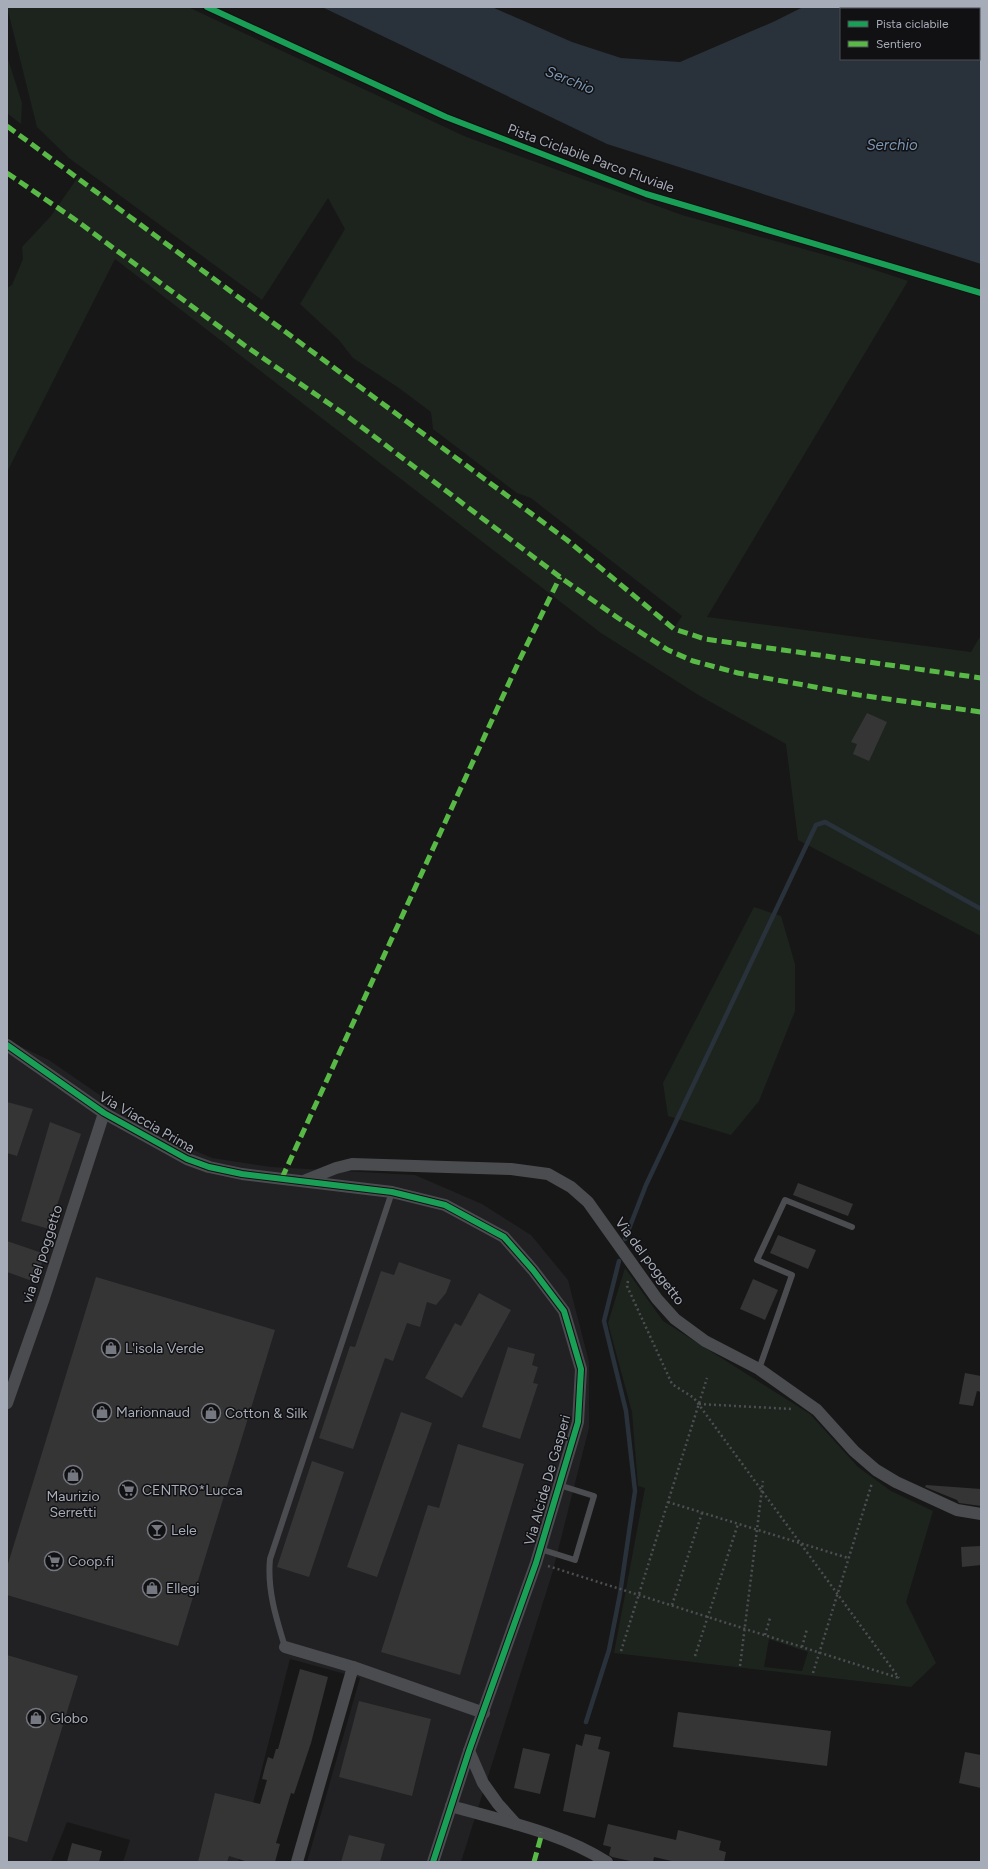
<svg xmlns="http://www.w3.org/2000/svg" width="988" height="1869" font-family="Figtree,sans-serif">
	<rect width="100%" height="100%" fill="#171717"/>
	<polygon fill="#212123" points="7,1040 49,1060 156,1134 212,1158 271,1167 415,1175 482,1204 531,1235 568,1280 589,1362 589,1428 552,1574 461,1862 307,1862 360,1678 290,1659 238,1862 123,1862 130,1840 67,1822 51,1862 7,1862"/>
	<g fill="#1d241e" fill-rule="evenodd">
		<polygon points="7,7 188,7 464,136 682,215 854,263 908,281 707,617 971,652 981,635 981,936 798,840 786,744 700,696 601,633 115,259 7,472 7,288 12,285 23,259 22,247 51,216 78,177 567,540 674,628 682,616 531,498 517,493 433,429 431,412 399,388 353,358 339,340 300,304 345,229 328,198 262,300 69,158 37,127"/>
		<polygon points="7,56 22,103 21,124 7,113"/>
		<polygon points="754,907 781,916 795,964 795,1011 759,1101 731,1135 668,1116 663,1083"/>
		<path d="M625 1268 663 1321 810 1414 858 1467 891 1491 933 1511 906 1602 936 1663 911 1687 614 1653 645 1488 638 1486 632 1412 608 1323ZM769 1639 808 1652 802 1671 764 1667Z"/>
	</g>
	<path fill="#29313a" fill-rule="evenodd" d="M322 7H492L572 42 621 58 680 62 773 22 803 7H981V264L607 144ZM841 9H979V59H841Z"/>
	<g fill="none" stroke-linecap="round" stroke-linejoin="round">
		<g stroke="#29313a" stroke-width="4.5">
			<polyline points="625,1239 646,1185 816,825 825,822 981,909"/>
			<polyline points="586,1722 609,1650 620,1594 635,1491 626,1411 604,1321 619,1261"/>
		</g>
	</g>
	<g fill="#353536">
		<polygon points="867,713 887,722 869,761 853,754 857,744 851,742"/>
		<polygon points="7,1102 33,1109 17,1156 7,1153"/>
		<polygon points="50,1122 81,1134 49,1229 21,1221"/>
		<polygon points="798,1183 853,1204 848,1216 793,1195"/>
		<polygon points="778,1235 816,1250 808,1269 770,1253"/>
		<polygon points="7,1241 45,1254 35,1282 7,1272"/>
		<polygon points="399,1262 451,1280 446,1293 436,1305 427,1302 420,1327 407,1323 393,1361 385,1358 353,1449 319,1438 350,1346 355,1347 381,1271 394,1275"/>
		<polygon points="96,1277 275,1330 178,1646 7,1595 7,1567"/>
		<polygon points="753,1279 778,1290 765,1320 740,1309"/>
		<polygon points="479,1293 511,1310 462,1398 425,1378 455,1323 461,1326"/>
		<polygon points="508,1347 535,1354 532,1365 538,1367 533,1383 538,1384 520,1439 482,1427"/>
		<polygon points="965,1373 981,1376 981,1392 977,1391 973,1406 959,1404"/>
		<polygon points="401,1412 432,1423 377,1577 347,1567"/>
		<polygon points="458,1444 524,1464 460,1675 381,1652 428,1505 439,1508"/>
		<polygon points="312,1461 344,1472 309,1577 277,1567"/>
		<polygon points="926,1485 981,1489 981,1506 959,1503 957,1500 925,1487"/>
		<polygon points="981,1546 981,1565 962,1567 961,1547"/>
		<polygon points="7,1655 78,1676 27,1842 7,1836"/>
		<polygon points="300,1669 328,1677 311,1743 294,1794 291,1793 276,1843 280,1844 275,1862 248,1862 229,1856 227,1862 198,1862 215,1793 260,1804 267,1780 262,1779 265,1767 268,1757 273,1759 276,1749 278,1749"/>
		<polygon points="359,1701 431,1719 412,1796 339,1777"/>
		<polygon points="678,1712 831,1731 827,1766 673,1747"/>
		<polygon points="585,1734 601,1737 598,1749 610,1752 595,1818 563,1811 576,1744 582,1746"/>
		<polygon points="523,1748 550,1754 540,1794 514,1788"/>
		<polygon points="965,1752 981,1755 981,1788 959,1783"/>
		<polygon points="608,1824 676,1840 678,1830 721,1841 719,1850 726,1852 724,1862 676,1862 654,1857 653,1862 635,1862 612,1857 609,1855 611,1847 603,1845"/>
		<polygon points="349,1835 385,1844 380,1862 341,1862"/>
		<polygon points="72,1843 102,1851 99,1862 67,1862"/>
	</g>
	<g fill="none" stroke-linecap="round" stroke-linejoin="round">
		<g stroke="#4d4e52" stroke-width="2.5" stroke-dasharray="2 3" stroke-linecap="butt">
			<polyline points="628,1281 627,1286 672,1384 694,1398 899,1678"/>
			<polyline points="699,1404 792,1409"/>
			<polyline points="668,1502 848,1558"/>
			<polyline points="548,1566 899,1678"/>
			<polyline points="672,1605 702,1513"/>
			<polyline points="765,1635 770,1618"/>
			<polyline points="802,1647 807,1629"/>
			<polyline points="621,1651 707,1378"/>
			<polyline points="695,1656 738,1524"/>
			<polyline points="740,1666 763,1481"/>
			<polyline points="813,1673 872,1483"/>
		</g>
		<g stroke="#4b4c50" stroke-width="6">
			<polyline points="759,1369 792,1275 757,1260 785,1200 852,1227"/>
			<polyline points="540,1549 575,1560 594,1496 559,1485"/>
			<path d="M285 1647C276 1618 267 1589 270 1559L392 1192"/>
		</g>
		<g stroke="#4b4c50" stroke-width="12">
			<polyline points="7,1045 104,1113 187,1159 209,1167 242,1174 392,1192 445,1205 504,1237 533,1270 564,1311 581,1369 578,1422 536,1563 469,1751 433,1862"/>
			<polyline points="306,1180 336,1168 352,1164 511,1169 548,1174 571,1187 588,1202 657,1299 675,1319 705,1341 759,1369 817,1410 854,1451 876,1470 896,1482 957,1510 981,1514"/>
			<polyline points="7,1403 44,1298 104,1113"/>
			<polyline points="285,1647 353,1667 484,1713"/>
			<polyline points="469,1751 483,1783 498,1804 516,1824"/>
			<path d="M451 1806C503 1821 560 1832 607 1862"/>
			<polyline points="297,1862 353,1667"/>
		</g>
		<g stroke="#58b947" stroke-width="5" stroke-dasharray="10 5" stroke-linecap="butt">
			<polyline points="7,126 567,540 674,629 705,639 981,678"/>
			<polyline points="7,173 77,221 244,345 347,416 564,580 618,618 668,650 693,661 738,673 859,695 981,712"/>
			<polyline points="282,1178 520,659 560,577"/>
			<polyline points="534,1862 542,1833"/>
		</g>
		<defs>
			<g id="cycleway">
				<polyline points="207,7 446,117 646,194 981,293"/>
				<polyline points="7,1045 104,1113 187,1159 209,1167 242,1174 392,1192 445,1205 504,1237 533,1270 564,1311 581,1369 578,1422 536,1563 469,1751 433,1862"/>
			</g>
		</defs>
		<use href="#cycleway" stroke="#111113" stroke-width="8"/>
		<use href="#cycleway" stroke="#1a9f57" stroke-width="6"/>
	</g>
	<defs>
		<symbol id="shop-ring" viewBox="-11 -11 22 22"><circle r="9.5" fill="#111113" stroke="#757880" stroke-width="1.5"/><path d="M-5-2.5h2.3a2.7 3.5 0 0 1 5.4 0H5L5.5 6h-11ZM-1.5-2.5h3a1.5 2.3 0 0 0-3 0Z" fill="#757880"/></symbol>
		<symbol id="supermarket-ring" viewBox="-11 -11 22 22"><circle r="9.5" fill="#111113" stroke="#757880" stroke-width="1.5"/><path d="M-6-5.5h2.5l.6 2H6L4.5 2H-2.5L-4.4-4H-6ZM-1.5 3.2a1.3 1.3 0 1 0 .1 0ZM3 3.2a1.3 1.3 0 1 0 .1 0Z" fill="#757880"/></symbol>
		<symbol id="bar-ring" viewBox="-11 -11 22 22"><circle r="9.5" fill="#111113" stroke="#757880" stroke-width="1.5"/><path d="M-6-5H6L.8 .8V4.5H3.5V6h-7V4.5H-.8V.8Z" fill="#757880"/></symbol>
	</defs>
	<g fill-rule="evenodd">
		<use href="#shop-ring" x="100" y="1337" width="22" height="22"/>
		<use href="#shop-ring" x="91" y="1401" width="22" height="22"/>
		<use href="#shop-ring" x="200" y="1402" width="22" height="22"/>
		<use href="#shop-ring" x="62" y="1464" width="22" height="22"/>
		<use href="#supermarket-ring" x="117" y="1479" width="22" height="22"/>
		<use href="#bar-ring" x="146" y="1519" width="22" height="22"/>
		<use href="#supermarket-ring" x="43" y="1550" width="22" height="22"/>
		<use href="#shop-ring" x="141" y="1577" width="22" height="22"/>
		<use href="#shop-ring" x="25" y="1707" width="22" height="22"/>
	</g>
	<g text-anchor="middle" stroke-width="3" stroke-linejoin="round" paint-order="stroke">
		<g font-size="14" fill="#a7acb9" stroke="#111113">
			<text transform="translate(591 158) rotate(20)" y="5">Pista Ciclabile Parco Fluviale</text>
			<text transform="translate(147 1122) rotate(30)" y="5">Via Viaccia Prima</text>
			<text transform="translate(42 1254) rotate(-72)" y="5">via del poggetto</text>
			<text transform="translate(650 1261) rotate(53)" y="5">Via del poggetto</text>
			<text transform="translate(547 1480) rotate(-74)" y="5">Via Alcide De Gasperi</text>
		</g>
		<g font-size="14" fill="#a7acb9" stroke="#111113" text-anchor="start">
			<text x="125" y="1353">L'isola Verde</text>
			<text x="116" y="1417">Marionnaud</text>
			<text x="225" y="1418">Cotton &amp; Silk</text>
			<text x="142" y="1495">CENTRO*Lucca</text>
			<text x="73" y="1501" text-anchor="middle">Maurizio<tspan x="73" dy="16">Serretti</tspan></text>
			<text x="171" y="1535">Lele</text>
			<text x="68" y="1566">Coop.fi</text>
			<text x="166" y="1593">Ellegi</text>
			<text x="50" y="1723">Globo</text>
		</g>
		<g font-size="15" font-style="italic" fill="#7c98b5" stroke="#111113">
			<text transform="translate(570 80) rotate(22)" y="5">Serchio</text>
			<text x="892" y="150">Serchio</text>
		</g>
	</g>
	<rect width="988" height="1869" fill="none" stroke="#a7acb9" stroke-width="16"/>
	<rect x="840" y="8" width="140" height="52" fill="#111113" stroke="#4d4f55"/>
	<rect x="848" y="21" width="20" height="6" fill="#1a9f57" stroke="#4d4f55"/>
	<text x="876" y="28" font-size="12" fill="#a7acb9">Pista ciclabile</text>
	<rect x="848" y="41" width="20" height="6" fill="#58b947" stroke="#4d4f55"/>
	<text x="876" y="48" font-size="12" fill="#a7acb9">Sentiero</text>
</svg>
